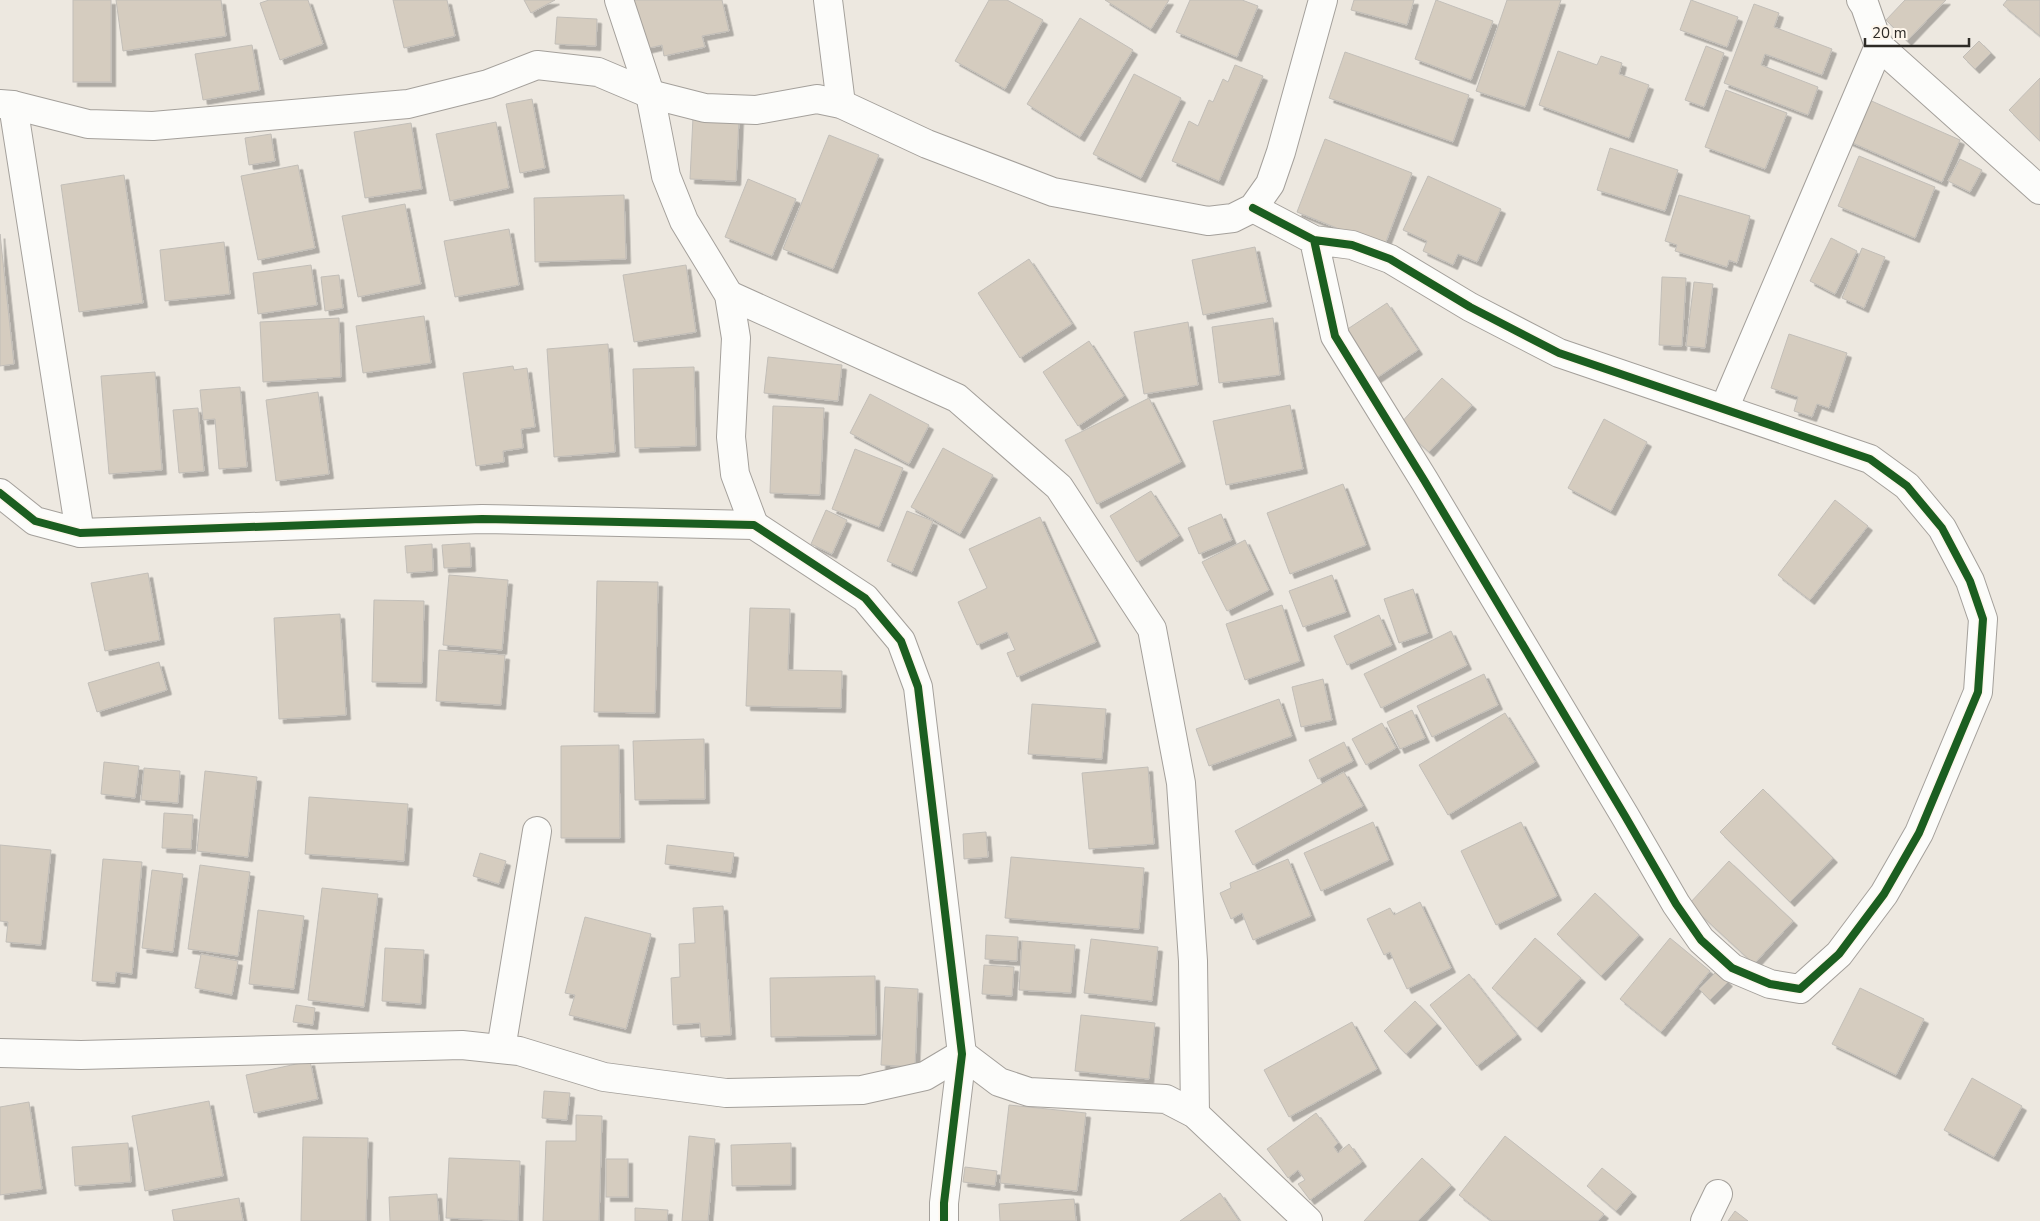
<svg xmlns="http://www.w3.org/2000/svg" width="2040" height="1221" font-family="'Nunito Sans',sans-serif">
	<defs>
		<filter id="shadow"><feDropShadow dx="4.5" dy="4.5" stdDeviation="0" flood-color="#0004"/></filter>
	</defs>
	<rect width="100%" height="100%" fill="#ede8e0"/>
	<g fill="#d5ccbf" stroke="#c2beb8" filter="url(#shadow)">
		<rect x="73" y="0" width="38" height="82"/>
		<polygon points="116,0 221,0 226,36 123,51"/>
		<polygon points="269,0 308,0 323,44 280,60 260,3"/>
		<polygon points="393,0 447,0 455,36 404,48"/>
		<polygon points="524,0 555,0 531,13"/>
		<polygon points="630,0 722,0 729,31 702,36 705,47 664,56 662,45 641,50"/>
		<polygon points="989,0 1007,0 1043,20 1005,89 955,61"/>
		<polygon points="1105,0 1169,0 1151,29"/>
		<polygon points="1190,0 1242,0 1258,6 1237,57 1176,32"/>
		<polygon points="1354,0 1414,0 1407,25 1351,10"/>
		<polygon points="1436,0 1493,21 1471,80 1415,59"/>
		<polygon points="1507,0 1561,0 1525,107 1476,91"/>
		<polygon points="1691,0 1738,17 1727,47 1680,30"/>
		<polygon points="1905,0 1946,0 1907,41 1886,20"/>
		<polygon points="2007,0 2040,0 2040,36 2003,5"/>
		<polygon points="1754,4 1779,13 1774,27 1832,49 1822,75 1765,54 1761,65 1818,87 1808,115 1724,83"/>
		<polygon points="557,17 597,19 596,46 555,44"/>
		<polygon points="1080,18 1133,50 1080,137 1027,104"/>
		<polygon points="1979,41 1991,53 1975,69 1963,57"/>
		<polygon points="252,45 260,90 203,100 195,54"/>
		<polygon points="1706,46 1724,53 1704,107 1685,100"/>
		<polygon points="1558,51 1597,65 1601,56 1622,63 1619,74 1649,85 1629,138 1539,105"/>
		<polygon points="1345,52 1469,95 1453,142 1329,98"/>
		<polygon points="1235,65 1263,76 1219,181 1172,161 1189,121 1198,126 1209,100 1213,102 1223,79 1228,82"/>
		<polygon points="1134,74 1181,98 1141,178 1093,154"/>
		<polygon points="2040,78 2040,141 2009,110"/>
		<polygon points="1726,90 1787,113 1765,169 1705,147"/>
		<polygon points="532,99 545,168 520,173 506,104"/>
		<polygon points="1867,99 1960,140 1942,182 1848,141"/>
		<polygon points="693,117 739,119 736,181 690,179"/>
		<polygon points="496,122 509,188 450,201 436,134"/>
		<polygon points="411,123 422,189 365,198 354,132"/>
		<polygon points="271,134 275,161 249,165 245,138"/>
		<polygon points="829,135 879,155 833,269 783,249"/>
		<polygon points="1325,139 1412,173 1384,247 1297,212"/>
		<polygon points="1610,148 1678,170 1665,211 1597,190"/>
		<polygon points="1859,156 1935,187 1915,238 1838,206"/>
		<polygon points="1960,159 1982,170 1970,192 1948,181"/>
		<polygon points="298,165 315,248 258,260 241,176"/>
		<polygon points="124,175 143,303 79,312 61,185"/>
		<polygon points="1428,176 1501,209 1477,262 1458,254 1453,265 1423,251 1427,241 1403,230"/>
		<polygon points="748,179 796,199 772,256 725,237"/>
		<polygon points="624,195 626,259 535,262 534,198"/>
		<polygon points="1679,195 1750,216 1737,263 1729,260 1727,267 1675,251 1677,245 1665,241"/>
		<polygon points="405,204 421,284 358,297 342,216"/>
		<polygon points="509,229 519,285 455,297 444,241"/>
		<polygon points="0,234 14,364 0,366"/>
		<polygon points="1831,238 1857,251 1835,294 1810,281"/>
		<polygon points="224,242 230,294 165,301 160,250"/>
		<polygon points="1255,247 1267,302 1203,315 1192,260"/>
		<polygon points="1862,248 1885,257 1864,308 1842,298"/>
		<polygon points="1029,259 1072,324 1020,358 978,293"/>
		<polygon points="311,265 317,305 258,314 253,273"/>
		<polygon points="686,265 696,332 634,342 623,275"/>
		<polygon points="339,275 343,308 325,311 321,277"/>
		<polygon points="1662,277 1686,278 1682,346 1659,345"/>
		<polygon points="1694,282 1713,284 1705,348 1686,346"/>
		<polygon points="1387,303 1418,350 1372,381 1340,334"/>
		<polygon points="424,316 431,363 363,373 356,326"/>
		<polygon points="339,318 341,377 263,382 260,322"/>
		<polygon points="1273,318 1280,375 1219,383 1212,327"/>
		<polygon points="1188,322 1198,385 1144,394 1134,332"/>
		<polygon points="1789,334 1847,353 1829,408 1817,404 1812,417 1794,411 1798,397 1771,388"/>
		<polygon points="1089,341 1124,396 1078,426 1043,372"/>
		<polygon points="608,344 615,452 554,457 547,349"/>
		<polygon points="768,357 842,365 838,401 764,393"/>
		<polygon points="513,366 514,370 527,368 535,427 521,429 523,448 503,451 504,462 476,466 463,373"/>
		<polygon points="694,367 696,446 635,448 633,369"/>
		<polygon points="155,372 162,470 109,474 101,376"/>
		<polygon points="1442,378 1472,405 1429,452 1399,425"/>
		<polygon points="240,387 247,467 219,469 215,419 203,420 200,390"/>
		<polygon points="318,392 329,474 276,481 266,400"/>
		<polygon points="870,394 929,425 909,464 850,433"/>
		<polygon points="1149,398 1181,462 1097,504 1065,440"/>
		<polygon points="1290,405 1303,469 1226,485 1213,421"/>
		<polygon points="773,406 824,408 820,495 770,493"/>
		<polygon points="198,408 204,471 179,473 173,410"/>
		<polygon points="1604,419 1647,442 1611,511 1568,488"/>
		<polygon points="943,448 993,475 960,534 911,507"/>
		<polygon points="855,449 903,468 879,527 832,509"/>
		<polygon points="1343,484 1366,545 1290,574 1267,513"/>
		<polygon points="1151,491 1179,536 1137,562 1110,516"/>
		<polygon points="1835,500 1868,526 1810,600 1778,575"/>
		<polygon points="826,510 847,520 832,554 811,544"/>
		<polygon points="907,511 933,521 912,572 887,561"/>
		<polygon points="1221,514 1232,540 1199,554 1188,528"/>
		<polygon points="1040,517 1096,642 1017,677 1007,653 1015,650 1007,632 977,645 958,602 987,588 969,549"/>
		<polygon points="1245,540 1269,590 1227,611 1202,562"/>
		<polygon points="470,543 471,567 444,568 442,545"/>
		<polygon points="432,544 433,571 407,573 405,546"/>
		<polygon points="148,573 160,640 105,651 91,583"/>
		<polygon points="449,575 508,580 502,650 443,645"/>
		<polygon points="1332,575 1346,612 1303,627 1289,591"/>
		<polygon points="597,581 658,582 655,713 594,712"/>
		<polygon points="1413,589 1428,633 1399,643 1384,599"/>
		<polygon points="374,600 424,601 422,683 372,682"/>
		<polygon points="1282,605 1300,661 1245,680 1226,624"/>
		<polygon points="750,608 790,609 788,670 842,671 841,708 746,706"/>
		<polygon points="340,614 346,715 279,719 274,618"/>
		<polygon points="1379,615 1392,645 1347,665 1334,636"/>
		<polygon points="1451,631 1467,665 1381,708 1364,674"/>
		<polygon points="439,650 505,655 501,705 436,701"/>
		<polygon points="159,662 167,690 97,712 88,683"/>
		<polygon points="1484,674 1498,705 1432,737 1417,706"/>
		<polygon points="1323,679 1332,720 1301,727 1292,687"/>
		<polygon points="1279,699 1292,736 1209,766 1196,729"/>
		<polygon points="1032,704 1106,709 1102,759 1028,754"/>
		<polygon points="1412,710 1425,738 1400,749 1387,722"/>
		<polygon points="1505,713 1535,762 1448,815 1419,765"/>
		<polygon points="1382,723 1396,748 1366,765 1352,739"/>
		<polygon points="704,739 705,799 635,800 633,741"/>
		<polygon points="1344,742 1353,761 1318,779 1309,760"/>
		<polygon points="619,745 620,838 561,838 561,746"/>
		<polygon points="104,762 139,766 135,798 101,794"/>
		<polygon points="1148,767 1154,844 1089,849 1082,773"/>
		<polygon points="144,768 180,771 178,803 141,800"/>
		<polygon points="205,771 257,777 248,857 197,851"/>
		<polygon points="1344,772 1363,806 1253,865 1235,831"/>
		<polygon points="1763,789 1833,858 1790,902 1720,832"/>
		<polygon points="309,797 408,804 404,861 305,854"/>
		<polygon points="164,813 193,815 191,849 162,848"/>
		<polygon points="1373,822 1389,860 1321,891 1304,853"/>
		<polygon points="1521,822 1557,896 1496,925 1461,851"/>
		<polygon points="986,832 988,857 964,859 963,834"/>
		<polygon points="0,845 51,850 41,945 6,942 8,922 0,921"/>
		<polygon points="667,845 734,853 731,873 665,864"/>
		<polygon points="480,853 506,861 499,884 473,876"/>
		<polygon points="1011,857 1144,868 1139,929 1005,918"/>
		<polygon points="103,859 142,862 132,974 116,972 115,983 92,981"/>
		<polygon points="1288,859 1311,916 1253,940 1242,913 1231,919 1220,893 1231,888 1230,883"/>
		<polygon points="1729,861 1793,921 1754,964 1689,904"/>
		<polygon points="200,865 250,872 238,956 188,949"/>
		<polygon points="152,870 183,874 173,952 142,948"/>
		<polygon points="322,888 378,894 364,1007 308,1000"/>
		<polygon points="1595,893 1639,935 1601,976 1557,934"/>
		<polygon points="1420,902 1451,968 1407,989 1390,952 1384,955 1367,919 1390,908 1394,915"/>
		<polygon points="723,906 731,1035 701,1037 700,1023 673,1025 671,978 680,977 679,944 695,943 693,908"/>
		<polygon points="258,910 304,916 294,989 249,984"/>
		<polygon points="585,917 651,934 626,1029 569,1015 575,995 565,993"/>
		<polygon points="986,935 1018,937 1017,961 985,959"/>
		<polygon points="1535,938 1581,978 1537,1028 1492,988"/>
		<polygon points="1670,938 1710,971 1661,1032 1620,999"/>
		<polygon points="1091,939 1158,947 1152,1001 1084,993"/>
		<polygon points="1022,941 1075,945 1071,993 1019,990"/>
		<polygon points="385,948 424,950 421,1004 382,1001"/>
		<polygon points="201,954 238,961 232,995 195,988"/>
		<polygon points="984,965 1014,967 1012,996 982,994"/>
		<polygon points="1717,971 1728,982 1710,1000 1699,989"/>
		<polygon points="1469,974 1517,1035 1477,1066 1430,1005"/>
		<polygon points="875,976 876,1035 771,1037 770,978"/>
		<polygon points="885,987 918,989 915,1067 881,1065"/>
		<polygon points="1860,988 1924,1019 1896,1075 1832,1044"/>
		<polygon points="1415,1001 1437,1024 1406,1054 1384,1031"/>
		<polygon points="296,1005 315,1008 313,1025 293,1022"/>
		<polygon points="1081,1015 1155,1023 1149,1079 1075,1071"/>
		<polygon points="1352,1022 1377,1069 1289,1117 1264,1070"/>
		<polygon points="310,1061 318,1099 254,1113 246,1075"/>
		<polygon points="1972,1078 2022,1106 1994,1157 1944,1130"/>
		<polygon points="544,1091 570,1093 567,1120 542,1118"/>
		<polygon points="209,1101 223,1176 145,1191 132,1116"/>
		<polygon points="29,1102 42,1189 0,1195 0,1107"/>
		<polygon points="1009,1105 1086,1113 1077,1191 1000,1183"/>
		<polygon points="1316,1113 1338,1143 1334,1147 1338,1153 1349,1144 1362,1162 1310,1200 1298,1184 1305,1180 1298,1170 1288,1178 1267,1149"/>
		<polygon points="576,1115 602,1116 599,1221 543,1221 546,1141 576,1141"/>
		<polygon points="689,1136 715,1139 708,1221 682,1221"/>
		<polygon points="1505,1136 1604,1214 1598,1221 1492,1221 1459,1195"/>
		<polygon points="303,1137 368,1138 366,1221 301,1221"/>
		<polygon points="128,1143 131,1182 75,1186 72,1147"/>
		<polygon points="791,1143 791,1185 732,1186 731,1145"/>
		<polygon points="449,1158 520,1161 518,1221 446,1218"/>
		<polygon points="1422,1158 1451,1185 1418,1221 1364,1221"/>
		<rect x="606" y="1159" width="22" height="38"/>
		<polygon points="965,1167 997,1171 995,1186 963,1182"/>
		<polygon points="1602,1168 1632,1192 1616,1211 1587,1186"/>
		<polygon points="1220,1193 1239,1221 1180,1221"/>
		<polygon points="437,1194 439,1221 390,1221 389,1197"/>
		<polygon points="239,1198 243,1221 174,1221 172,1210"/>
		<polygon points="1074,1199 1076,1221 1000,1221 999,1204"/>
		<polygon points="635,1208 668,1210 667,1221 635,1221"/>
		<polygon points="1735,1211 1748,1221 1728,1221"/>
	</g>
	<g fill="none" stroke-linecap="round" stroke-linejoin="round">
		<defs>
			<g id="street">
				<polyline points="619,0 650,94 666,176 684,221 729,295 736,338 731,437 735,474 754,525"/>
				<polyline points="828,0 841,104"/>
				<polyline points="1861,0 1865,6 1879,46 2040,190"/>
				<polyline points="0,104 13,105 88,124 153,126 408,104 488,84 537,65 598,72 650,94 705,108 756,110 817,99 841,104 927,144 1053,192 1208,221 1233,218 1253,208 1270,184 1281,152 1323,0"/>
				<polyline points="13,105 80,533"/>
				<polyline points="1253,208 1314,240 1352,245 1390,259 1470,307 1559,353 1870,459 1907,486 1942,528 1970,581 1983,619 1978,692 1919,833 1884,894 1839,954 1800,989 1770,984 1732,968 1701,940 1676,904 1625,816 1424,480 1335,336 1314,240"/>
				<polyline points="729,295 957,398 1059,487 1152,629 1181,783 1193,961 1195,1114"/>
				<polyline points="1724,409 1879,46"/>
				<polyline points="0,493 35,521 80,533 482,519 754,525 865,598 901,641 918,687 962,1054 944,1203 944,1221"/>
				<polyline points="501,1049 537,831"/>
				<polyline points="0,1053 81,1055 462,1045 519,1051 604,1077 726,1093 862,1090 925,1076 962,1054"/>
				<polyline points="962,1054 999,1082 1029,1092 1166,1099 1195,1114 1308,1221"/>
				<polyline points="1705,1221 1718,1194"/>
			</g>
		</defs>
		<use href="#street" stroke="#a4a09b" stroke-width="30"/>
		<use href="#street" stroke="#fcfcfa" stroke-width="28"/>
		<defs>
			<g id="cycleway">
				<polyline points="1253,208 1314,240 1352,245 1390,259 1470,307 1559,353 1870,459 1907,486 1942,528 1970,581 1983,619 1978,692 1919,833 1884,894 1839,954 1800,989 1770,984 1732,968 1701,940 1676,904 1625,816 1424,480 1335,336 1314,240"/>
				<polyline points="0,493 35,521 80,533 482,519 754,525 865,598 901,641 918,687 962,1054 944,1203 944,1221"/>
			</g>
		</defs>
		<use href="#cycleway" stroke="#fef6eb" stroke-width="11"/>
		<use href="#cycleway" stroke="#1b5e20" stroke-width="8"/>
	</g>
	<path d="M1865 38v8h104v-8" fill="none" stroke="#2e2b26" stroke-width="2.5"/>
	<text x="1872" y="38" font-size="15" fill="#2e2b26" stroke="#fef6eb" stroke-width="4" paint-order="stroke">20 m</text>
</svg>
